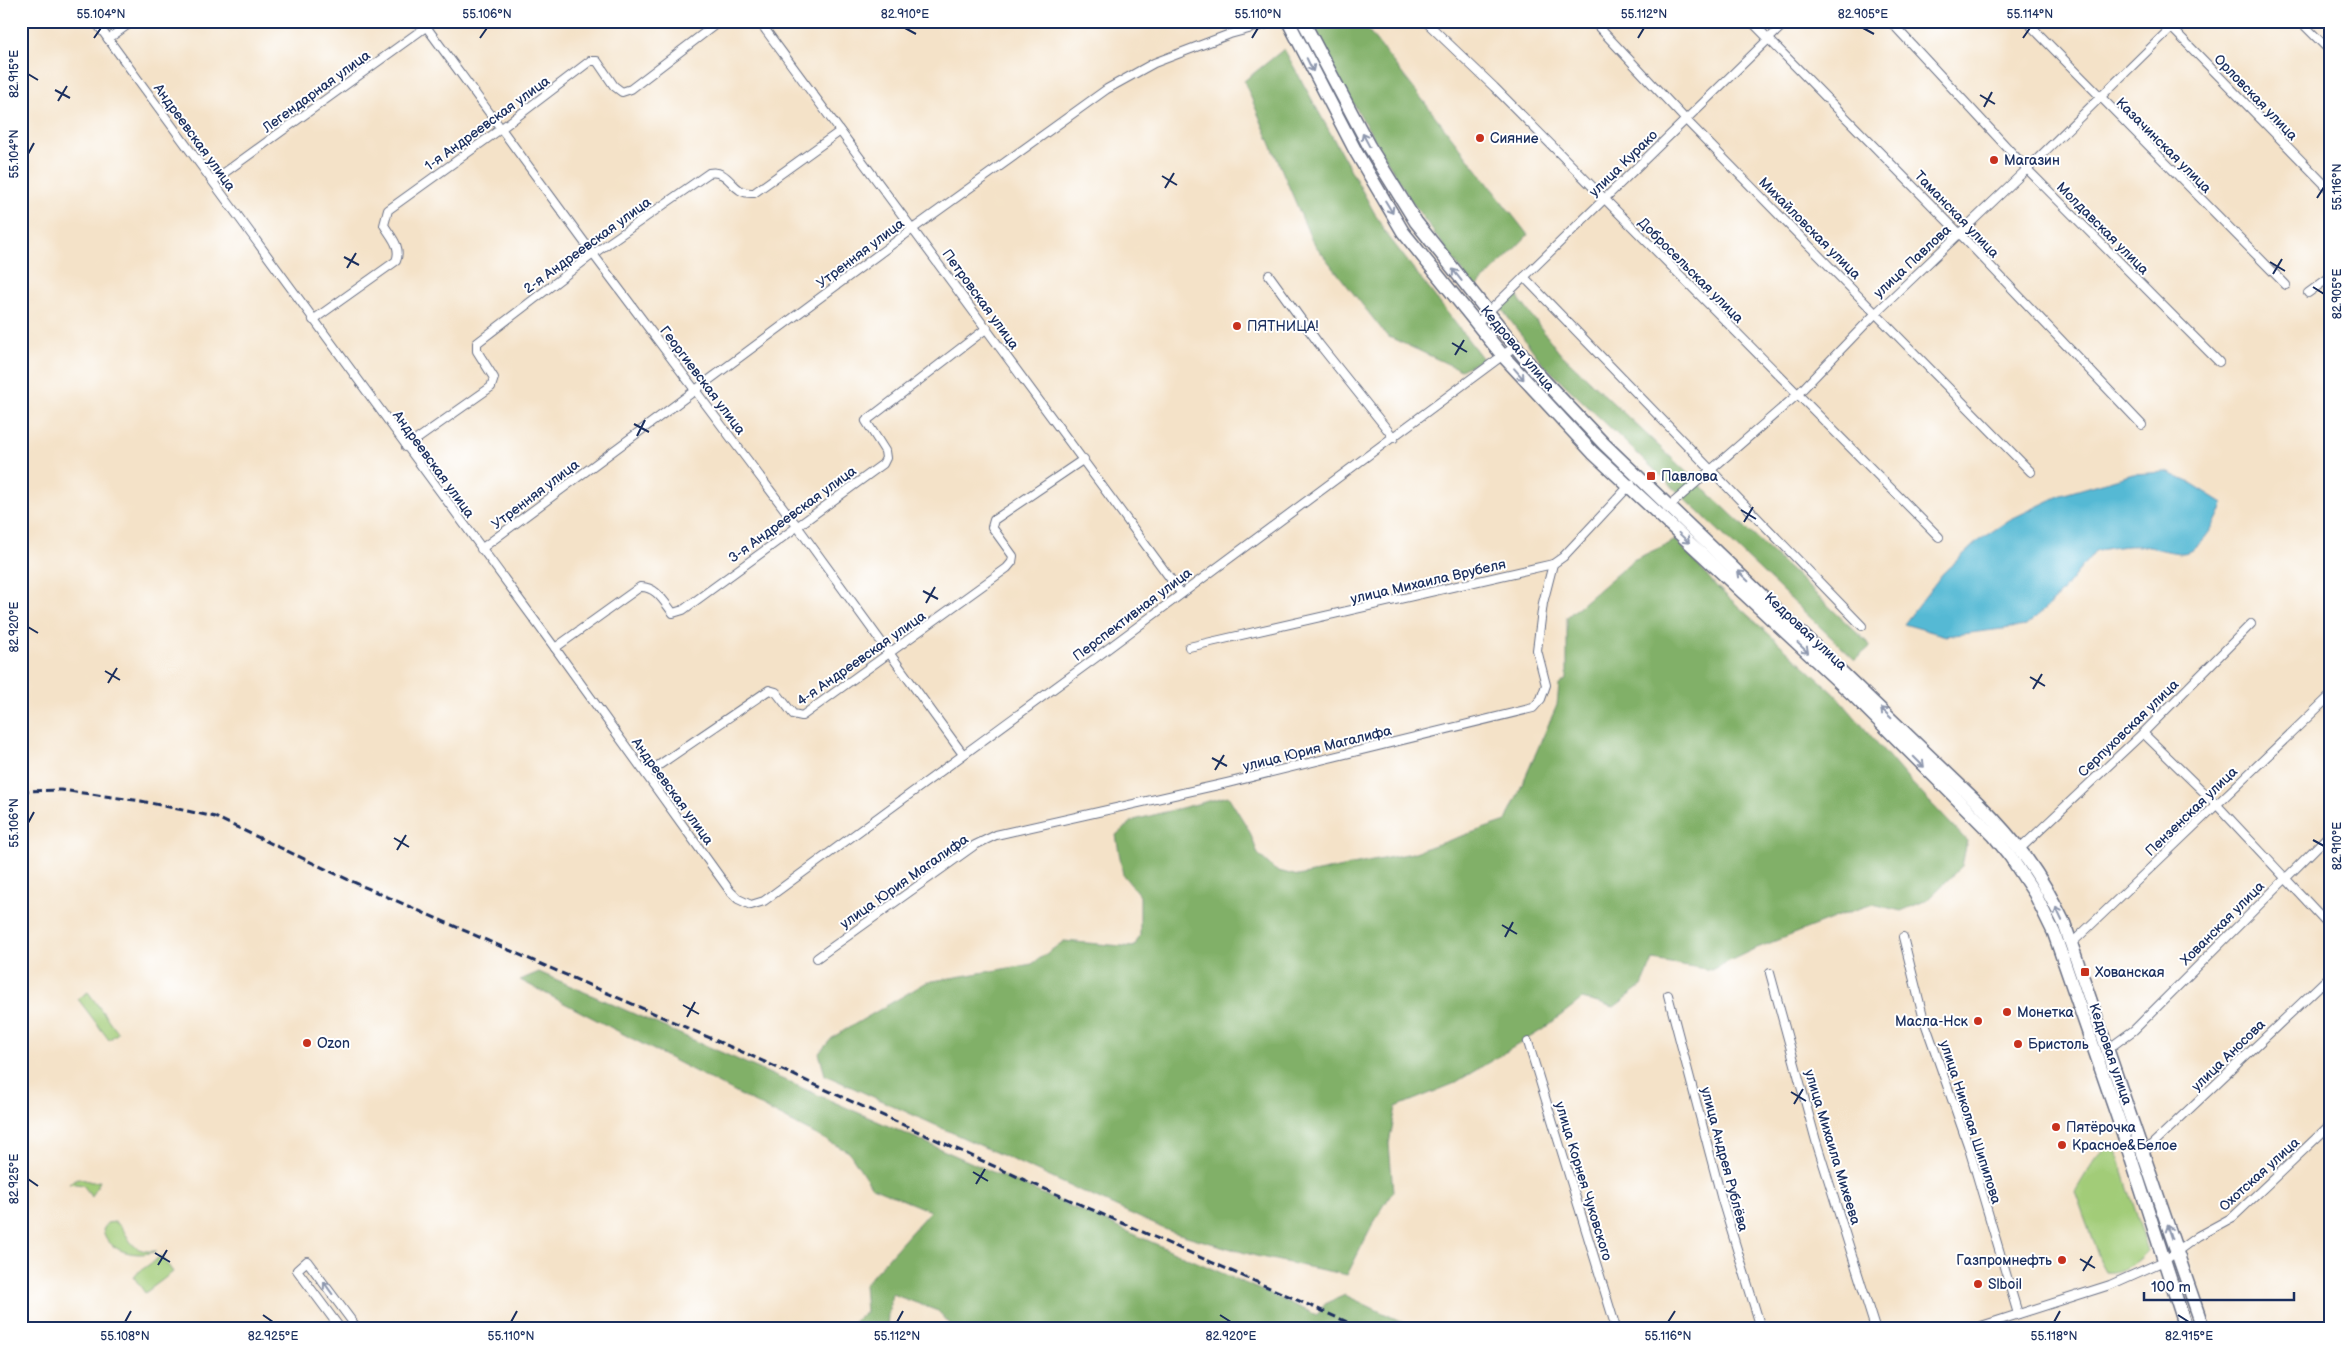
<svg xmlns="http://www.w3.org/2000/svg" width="2351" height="1349" font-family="'Balsamiq Sans',sans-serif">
	<rect width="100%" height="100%" fill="#fff"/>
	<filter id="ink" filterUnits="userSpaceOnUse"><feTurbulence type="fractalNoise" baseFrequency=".02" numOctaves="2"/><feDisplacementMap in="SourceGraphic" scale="10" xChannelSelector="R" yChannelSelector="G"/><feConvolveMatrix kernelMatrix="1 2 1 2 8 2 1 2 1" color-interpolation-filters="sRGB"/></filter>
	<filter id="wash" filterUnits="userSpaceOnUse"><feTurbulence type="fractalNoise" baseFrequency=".0096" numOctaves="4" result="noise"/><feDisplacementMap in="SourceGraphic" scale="20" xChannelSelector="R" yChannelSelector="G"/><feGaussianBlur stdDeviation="1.12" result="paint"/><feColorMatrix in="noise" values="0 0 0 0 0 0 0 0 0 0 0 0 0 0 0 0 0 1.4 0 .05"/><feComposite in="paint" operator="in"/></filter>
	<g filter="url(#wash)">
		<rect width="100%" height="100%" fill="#f4e2c8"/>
		<g fill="#a2cc78" stroke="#5e7e6b">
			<polygon points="88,992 118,1033 109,1040 78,999"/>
			<path d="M2114 1144 2148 1250C2141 1261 2120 1274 2106 1272L2100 1261 2075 1192C2083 1179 2100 1146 2114 1144Z"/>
			<polygon points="78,1178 92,1182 100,1181 92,1197 83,1185 69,1183"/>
			<path d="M115 1222C131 1231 125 1254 157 1251 138 1258 108 1253 103 1230L107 1223Z"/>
			<polygon points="161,1256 173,1272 145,1293 133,1276"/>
		</g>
		<g fill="#81b068" stroke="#4e7063">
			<polygon points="1204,21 1240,21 1209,31"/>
			<polygon points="1312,21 1361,21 1528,235 1475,289 1409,198 1339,79"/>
			<polygon points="1284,49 1385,232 1483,359 1461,370 1387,336 1312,241 1244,81"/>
			<polygon points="1514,292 1558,351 1871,646 1855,660 1543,364 1501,308"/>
			<polygon points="1676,540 1717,587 1836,695 1907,778 1967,841 1962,866 1927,900 1901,911 1873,904 1852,911 1752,950 1711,970 1653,960 1642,986 1614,1007 1582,999 1542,1030 1453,1084 1396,1107 1389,1144 1393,1191 1373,1224 1347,1275 1256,1256 1169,1231 825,1075 819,1053 833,1037 927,982 1032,964 1064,941 1134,947 1140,935 1140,896 1123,875 1116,835 1134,820 1228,796 1249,830 1258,854 1275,870 1298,876 1412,853 1506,821 1557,705 1559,685 1567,679 1567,617 1633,560"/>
			<polygon points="539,972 1317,1315 1325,1304 1345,1295 1415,1328 954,1328 938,1311 892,1294 888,1314 887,1328 845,1328 866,1312 864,1285 930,1211 872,1187 849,1152 520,980"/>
		</g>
		<path fill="#55b9d4" stroke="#387499" d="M2167 472 2191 483 2223 503C2220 518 2200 552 2183 553 2169 553 2155 547 2141 546 2126 545 2109 548 2095 551L2055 600 2026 626 1946 636 1904 624 1943 573 1978 541 2009 520 2061 495 2133 474Z"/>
	</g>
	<g filter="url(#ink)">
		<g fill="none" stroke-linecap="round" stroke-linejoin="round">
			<defs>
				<g id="minor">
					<polyline points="95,21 555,648 730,891 738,899 751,905 764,901 1094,659 1514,347"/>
					<polyline points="422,21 593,254 797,526 962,753"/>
					<polyline points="759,21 1181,593"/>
					<polyline points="1425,21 1494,87 1939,537"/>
					<polyline points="1593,21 1686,120 2031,472"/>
					<polyline points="1751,21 1959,233 2142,425"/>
					<polyline points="1890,21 2027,169 2219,362"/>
					<polyline points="2026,21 2286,285"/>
					<polyline points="2165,21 2330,190"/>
					<polyline points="2300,21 2330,51"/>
					<polyline points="108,39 133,21"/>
					<polyline points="213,181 434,21"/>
					<polyline points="1269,275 1319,344 1394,438"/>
					<polyline points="1524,277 1862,626"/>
					<polyline points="2308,293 2330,277"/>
					<path d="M313 320 396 261C402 247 391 237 384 225L388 210 502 128 590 61H597L614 86 622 92 631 89 720 21"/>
					<polyline points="1477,323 1787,21"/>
					<path d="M406 447 491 387 494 378 477 351V343L593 254 709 173C732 169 730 195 754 193L839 132"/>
					<polyline points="1667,508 1797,395 1876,313 2027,169 2178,21"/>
					<polyline points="481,549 914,228 1107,89 1154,63 1230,34 1278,21"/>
					<polyline points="1189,647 1553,564 1563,557 1631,484"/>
					<path d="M555 648 640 587C656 586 664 602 673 613L683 610 883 464 886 458 885 451 866 421 987 328"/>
					<polyline points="2143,733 2216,804 2330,926"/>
					<polyline points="646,774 769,690 776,692 793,714 802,716 1007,568 1012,562 1013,556 992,527 994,520 1084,459"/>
					<polyline points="2021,848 2143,733 2251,624"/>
					<polyline points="1903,937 1924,1020 1968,1145 2018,1314"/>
					<polyline points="2071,944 2330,696"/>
					<polyline points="817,958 975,845 996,835 1227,783 1533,708 1541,699 1546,685 1537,650 1543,603 1553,564"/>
					<polyline points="1770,973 1816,1141 1875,1328"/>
					<polyline points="1668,995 1722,1200 1761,1328"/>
					<polyline points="1528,1042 1616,1328"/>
					<polyline points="2108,1049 2134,1030 2330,834"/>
					<polyline points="2143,1153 2330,976"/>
					<polyline points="340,1328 297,1270 307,1261 357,1328"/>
					<polyline points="1975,1328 2110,1285 2164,1261 2198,1236 2233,1217 2330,1125"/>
				</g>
				<g id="primary">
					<polyline points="1288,21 1356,152 1403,232 1503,356 1593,453 1852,694 1994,836 2010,856 2035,894 2054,933 2121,1127 2186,1328"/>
					<path d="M1303 21 1369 146 1416 222 1535 371 1604 444 1978 803C2018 843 2040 873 2064 923L2203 1328"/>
				</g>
			</defs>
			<use href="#minor" stroke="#676e83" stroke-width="10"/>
			<use href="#primary" stroke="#676e83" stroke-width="15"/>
			<use href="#minor" stroke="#fff" stroke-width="8"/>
			<use href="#primary" stroke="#fff" stroke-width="12"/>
			<polyline stroke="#1b2f5e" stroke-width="3" stroke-dasharray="8 4" stroke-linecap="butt" points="21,791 61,790 141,801 215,817 351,881 756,1058 1029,1182 1361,1328"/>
		</g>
		<defs><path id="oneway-shaft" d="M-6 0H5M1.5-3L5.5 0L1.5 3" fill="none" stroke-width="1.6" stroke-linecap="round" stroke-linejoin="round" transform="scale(1.25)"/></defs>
		<g stroke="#8d97ae">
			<use href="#oneway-shaft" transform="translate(1310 65) rotate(64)"/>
			<use href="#oneway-shaft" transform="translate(1366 140) rotate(-118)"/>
			<use href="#oneway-shaft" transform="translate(1389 207) rotate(59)"/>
			<use href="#oneway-shaft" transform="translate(1457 275) rotate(-128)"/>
			<use href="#oneway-shaft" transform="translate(1519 374) rotate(49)"/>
			<use href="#oneway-shaft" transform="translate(1684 538) rotate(43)"/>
			<use href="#oneway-shaft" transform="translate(1743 576) rotate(-136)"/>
			<use href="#oneway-shaft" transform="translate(1803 648) rotate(43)"/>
			<use href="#oneway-shaft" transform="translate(1886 713) rotate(-136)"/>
			<use href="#oneway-shaft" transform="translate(1919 762) rotate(45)"/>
			<use href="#oneway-shaft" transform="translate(2059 914) rotate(-115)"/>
			<use href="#oneway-shaft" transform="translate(2170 1232) rotate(-109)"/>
			<use href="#oneway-shaft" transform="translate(328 1288) rotate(-126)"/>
		</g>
	</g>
	<path fill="none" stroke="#1b2f5e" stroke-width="2" d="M905 28 916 34M1863 28 1874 34M94 38 101 28M480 38 487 28M1252 38 1258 28M1638 38 1644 28M2023 38 2030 28M28 74 38 80M55 90 70 98M1980 95 1995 104M58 101 67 86M1984 107 1992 92M28 154 34 143M1162 176 1177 185M1165 188 1174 173M2317 198 2324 187M344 257 359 265M2270 262 2285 271M347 268 356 253M2273 274 2282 259M2313 287 2324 294M1452 343 1467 352M1455 355 1464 340M634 424 649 432M637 436 645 420M1741 510 1756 519M1744 522 1753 507M923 591 938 599M926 603 935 587M28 627 38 633M105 671 120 680M2030 677 2045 686M108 683 117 668M2033 689 2042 674M1212 758 1227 766M1215 770 1224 755M28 823 34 812M394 838 409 847M2313 840 2324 846M397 850 406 835M1502 925 1517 934M1505 937 1513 922M683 1005 699 1014M687 1017 695 1002M1791 1092 1806 1101M1794 1104 1803 1089M973 1172 988 1181M28 1179 38 1186M976 1184 985 1169M155 1253 170 1262M2080 1259 2095 1268M158 1265 167 1250M2083 1271 2092 1256M263 1315 273 1322M1220 1315 1231 1322M2178 1315 2189 1322M125 1322 131 1311M511 1322 517 1311M897 1322 903 1311M1668 1322 1675 1311M2054 1322 2060 1311"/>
	<g fill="#c8321e" stroke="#fff" stroke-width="2">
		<circle cx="1480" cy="138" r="5"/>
		<circle cx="1994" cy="160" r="5"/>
		<circle cx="1237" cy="326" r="5"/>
		<rect x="1646" y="471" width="10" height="10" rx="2.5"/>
		<rect x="2080" y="967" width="10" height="10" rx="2.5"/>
		<circle cx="2007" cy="1012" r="5"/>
		<circle cx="1978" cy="1021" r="5"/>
		<circle cx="307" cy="1043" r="5"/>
		<circle cx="2018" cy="1044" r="5"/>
		<circle cx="2056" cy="1127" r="5"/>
		<circle cx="2062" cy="1145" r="5"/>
		<circle cx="2062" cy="1260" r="5"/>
		<circle cx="1978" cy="1284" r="5"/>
	</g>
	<g text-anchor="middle" stroke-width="4" stroke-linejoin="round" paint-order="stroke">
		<g font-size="14" fill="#1b2f5e" stroke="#fff">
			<text transform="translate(316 91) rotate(-36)" y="5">Легендарная улица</text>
			<text transform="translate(2256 97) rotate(46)" y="5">Орловская улица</text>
			<text transform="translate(487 123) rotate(-36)" y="5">1-я Андреевская улица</text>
			<text transform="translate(195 137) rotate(54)" y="5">Андреевская улица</text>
			<text transform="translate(2164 145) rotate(45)" y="5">Казачинская улица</text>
			<text transform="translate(1623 163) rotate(-44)" y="5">улица Курако</text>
			<text transform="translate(1957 214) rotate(46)" y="5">Таманская улица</text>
			<text transform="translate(1810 228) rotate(45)" y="5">Михайловская улица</text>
			<text transform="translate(2103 228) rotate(45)" y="5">Молдавская улица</text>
			<text transform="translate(587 245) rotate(-36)" y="5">2-я Андреевская улица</text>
			<text transform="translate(860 253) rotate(-37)" y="5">Утренняя улица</text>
			<text transform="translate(1912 261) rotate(-43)" y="5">улица Павлова</text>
			<text transform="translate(1691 270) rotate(45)" y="5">Добросельская улица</text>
			<text transform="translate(981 299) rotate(54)" y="5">Петровская улица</text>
			<text transform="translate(1518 348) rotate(50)" y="5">Кедровая улица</text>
			<text transform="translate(703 380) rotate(53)" y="5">Георгиевская улица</text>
			<text transform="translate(434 464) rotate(54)" y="5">Андреевская улица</text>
			<text transform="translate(535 494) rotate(-37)" y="5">Утренняя улица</text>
			<text transform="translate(792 514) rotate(-36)" y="5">3-я Андреевская улица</text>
			<text transform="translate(1428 581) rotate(-13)" y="5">улица Михаила Врубеля</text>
			<text transform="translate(1132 614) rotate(-37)" y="5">Перспективная улица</text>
			<text transform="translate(1806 631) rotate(43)" y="5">Кедровая улица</text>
			<text transform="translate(861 658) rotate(-35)" y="5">4-я Андреевская улица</text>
			<text transform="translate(2128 728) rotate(-44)" y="5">Серпуховская улица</text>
			<text transform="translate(1317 748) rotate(-14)" y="5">улица Юрия Магалифа</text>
			<text transform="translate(673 791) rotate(54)" y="5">Андреевская улица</text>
			<text transform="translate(2191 811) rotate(-44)" y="5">Пензенская улица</text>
			<text transform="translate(904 881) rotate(-35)" y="5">улица Юрия Магалифа</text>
			<text transform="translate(2222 923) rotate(-45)" y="5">Хованская улица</text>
			<text transform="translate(2111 1054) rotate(71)" y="5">Кедровая улица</text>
			<text transform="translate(2228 1055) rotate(-44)" y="5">улица Аносова</text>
			<text transform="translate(1971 1122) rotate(72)" y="5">улица Николая Шипилова</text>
			<text transform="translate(1833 1147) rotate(73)" y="5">улица Михаила Михеева</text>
			<text transform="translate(1725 1159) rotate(75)" y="5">улица Андрея Рублёва</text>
			<text transform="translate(2259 1174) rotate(-42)" y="5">Охотская улица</text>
			<text transform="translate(1584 1181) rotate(73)" y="5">улица Корнея Чуковского</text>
		</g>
		<g font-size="14" fill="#1b2f5e" stroke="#fff" text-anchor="start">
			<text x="1490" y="143">Сияние</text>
			<text x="2004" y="165">Магазин</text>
			<text x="1247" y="331">ПЯТНИЦА!</text>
			<text x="1661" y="481">Павлова</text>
			<text x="2095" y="977">Хованская</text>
			<text x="2017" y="1017">Монетка</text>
			<text x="1968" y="1026" text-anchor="end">Масла-Нск</text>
			<text x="317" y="1048">Ozon</text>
			<text x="2028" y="1049">Бристоль</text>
			<text x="2066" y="1132">Пятёрочка</text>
			<text x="2072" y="1150">Красное&amp;Белое</text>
			<text x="2052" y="1265" text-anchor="end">Газпромнефть</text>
			<text x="1988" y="1289">Slboil</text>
		</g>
	</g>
	<rect width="2351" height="1349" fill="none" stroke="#fff" stroke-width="55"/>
	<path d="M2144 1292v8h150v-8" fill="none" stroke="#1b2f5e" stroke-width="2.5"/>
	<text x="2151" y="1292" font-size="15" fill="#1b2f5e" stroke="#ffffff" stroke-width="4" paint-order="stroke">100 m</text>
	<rect x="28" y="28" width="2296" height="1294" fill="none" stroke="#1b2f5e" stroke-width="2"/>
	<g font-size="12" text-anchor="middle" fill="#1b2f5e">
		<text x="101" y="18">55.104°N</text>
		<text x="487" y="18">55.106°N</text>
		<text x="905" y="18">82.910°E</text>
		<text x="1258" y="18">55.110°N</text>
		<text x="1644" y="18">55.112°N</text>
		<text x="1863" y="18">82.905°E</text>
		<text x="2030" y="18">55.114°N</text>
		<text transform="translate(14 74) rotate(-90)" y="4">82.915°E</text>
		<text transform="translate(14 154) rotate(-90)" y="4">55.104°N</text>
		<text transform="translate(2337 187) rotate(-90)" y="4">55.116°N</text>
		<text transform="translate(2337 294) rotate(-90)" y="4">82.905°E</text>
		<text transform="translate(14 627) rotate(-90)" y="4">82.920°E</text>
		<text transform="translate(14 823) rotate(-90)" y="4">55.106°N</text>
		<text transform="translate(2337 846) rotate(-90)" y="4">82.910°E</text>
		<text transform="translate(14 1179) rotate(-90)" y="4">82.925°E</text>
		<text x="125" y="1340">55.108°N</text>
		<text x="273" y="1340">82.925°E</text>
		<text x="511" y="1340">55.110°N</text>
		<text x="897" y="1340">55.112°N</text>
		<text x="1231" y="1340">82.920°E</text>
		<text x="1668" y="1340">55.116°N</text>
		<text x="2054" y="1340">55.118°N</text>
		<text x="2189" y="1340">82.915°E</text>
	</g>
</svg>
